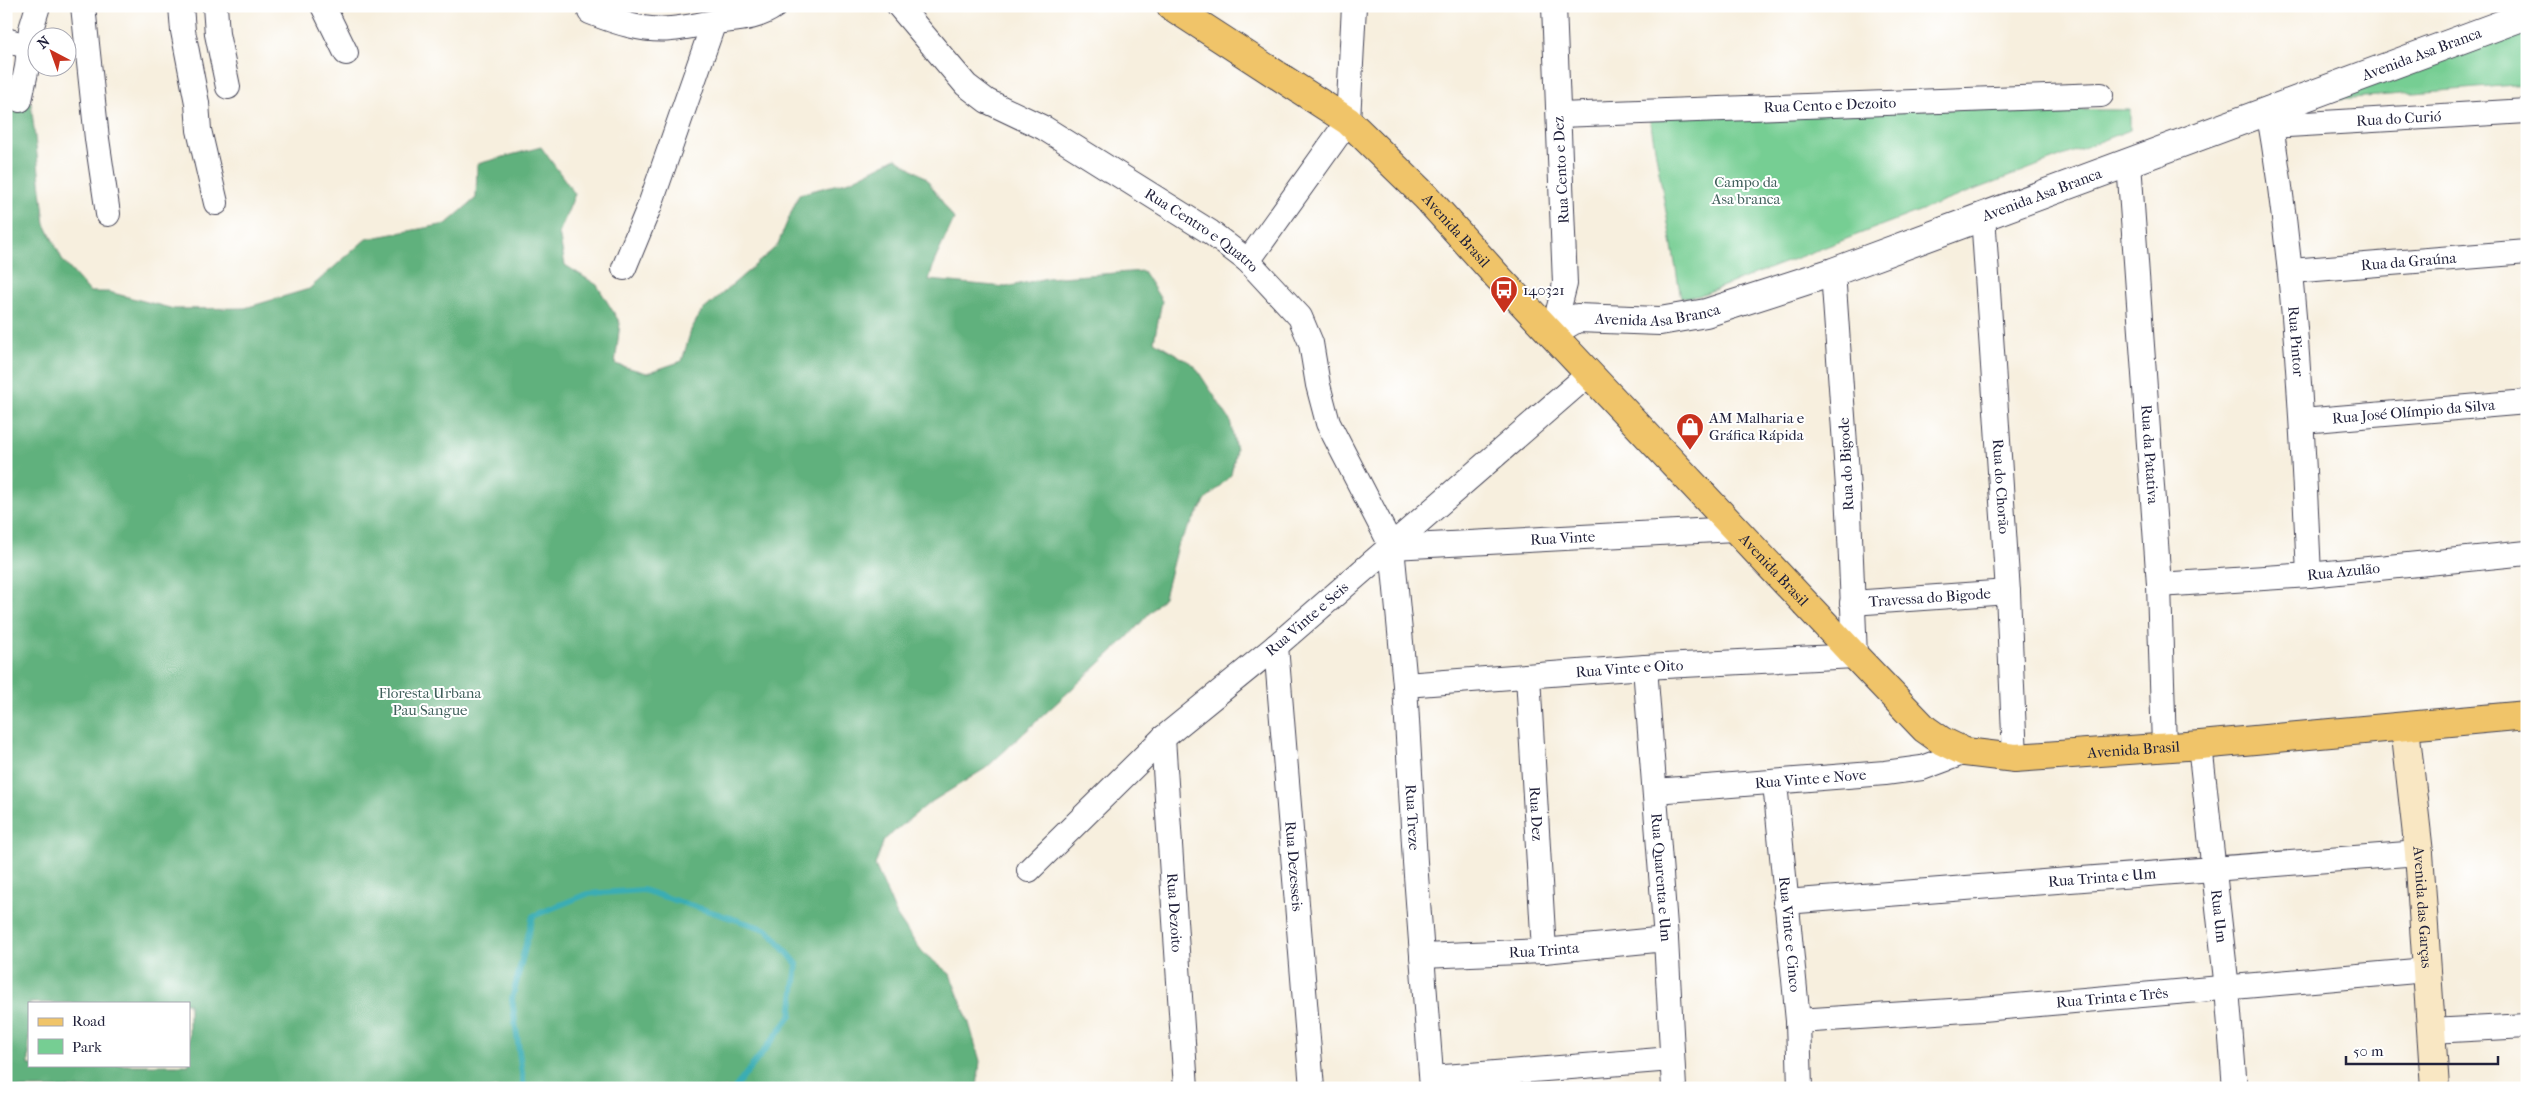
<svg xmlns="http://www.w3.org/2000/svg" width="2533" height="1094" font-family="'IM FELL French Canon',serif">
	<rect width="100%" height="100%" fill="#fff"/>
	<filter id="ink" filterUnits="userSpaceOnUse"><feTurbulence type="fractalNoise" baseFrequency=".02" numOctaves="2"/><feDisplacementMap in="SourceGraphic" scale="10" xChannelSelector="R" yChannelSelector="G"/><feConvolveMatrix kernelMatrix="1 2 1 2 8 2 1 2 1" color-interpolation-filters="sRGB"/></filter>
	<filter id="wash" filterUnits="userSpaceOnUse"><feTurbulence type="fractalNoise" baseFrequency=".0096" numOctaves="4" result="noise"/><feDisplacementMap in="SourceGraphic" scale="20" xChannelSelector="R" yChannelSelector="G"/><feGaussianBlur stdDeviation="1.12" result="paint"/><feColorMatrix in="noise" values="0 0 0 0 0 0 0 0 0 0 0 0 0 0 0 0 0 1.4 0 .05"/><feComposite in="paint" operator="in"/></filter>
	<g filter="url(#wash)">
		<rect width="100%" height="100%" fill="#f7efde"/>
		<g fill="#76ce93" stroke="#4c7867">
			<polygon points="2527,15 2527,84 2302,102"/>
			<polygon points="1648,108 2130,110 2130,130 1698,296 1681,298"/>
		</g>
		<path fill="#60b17d" stroke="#416a5c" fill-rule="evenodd" d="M6 87 31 103 45 224 63 261 90 292H109L174 309 245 308 309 289 366 239 446 224 476 198 477 164 541 147 575 194 559 233 565 265 597 285 620 323 615 364 647 373 682 361 691 330 701 312 777 246 799 194 850 181 896 158 926 178 954 219 935 260 929 280 1006 287 1047 278 1143 271 1162 301 1154 341 1194 365 1230 420 1236 450 1231 475 1206 500 1177 546 1164 597 1126 639 986 768 928 804 884 840 875 865 897 916 921 951 950 974 969 1023 980 1061 977 1088H6ZM29 1003H189V1065H29Z"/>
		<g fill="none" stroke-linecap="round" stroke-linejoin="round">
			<polyline stroke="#3badb4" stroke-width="6" points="524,1088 512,999 533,916 587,894 643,890 768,930 797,964 791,1016 735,1088"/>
		</g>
	</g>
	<g filter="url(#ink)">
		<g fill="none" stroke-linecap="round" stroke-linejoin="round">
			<defs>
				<g id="minor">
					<polyline points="83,6 97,139 108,214"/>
					<polyline points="181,6 183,31 197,103 199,130 216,203"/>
					<polyline points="215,6 217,34 228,87"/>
					<polyline points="323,6 346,53"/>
					<path id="s1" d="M899 6 966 85 987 101 1044 128 1210 232 1248 261 1300 317 1311 343 1318 385 1328 423 1392 547 1405 685 1415 862 1432 1088"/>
					<path d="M590 12C615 22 644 32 671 29 686 28 701 24 716 22 738 19 757 19 775 6"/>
					<polyline points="6,40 29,47"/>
					<polyline points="20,100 27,67 31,29 38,6"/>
					<path id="s2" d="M2268 109C2295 263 2302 419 2309 575"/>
					<path id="s3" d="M1559 115 2101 95"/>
					<path id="s4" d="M2271 126 2527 111"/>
					<path id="s5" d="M2129 163 2159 585 2164 747"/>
					<path id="s6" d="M1983 215 2008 592 2015 758"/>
					<polyline points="1248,261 1348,121 1354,6"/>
					<polyline points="624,268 650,205 714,22"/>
					<path id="s7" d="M2291 271 2527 252"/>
					<polyline points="1545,327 1557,315 1565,284 1554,6"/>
					<path id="s8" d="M2302 421 2527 402"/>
					<path id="s9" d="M1392 547 1735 529"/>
					<path id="s10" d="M2159 585 2309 575 2527 553"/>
					<path id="s11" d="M1852 603 2008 592"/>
					<path id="s12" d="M1276 646 1312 1088"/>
					<path id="s13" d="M1645 667 1666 939 1674 1088"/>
					<path id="s14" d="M1528 676 1544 951"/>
					<path id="s15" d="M1405 685 1645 667 1855 656 1848 488 1833 272"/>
					<path id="s16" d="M1163 738 1186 1088"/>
					<path id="s17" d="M2200 745 2227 989 2235 1088"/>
					<path id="s18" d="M1775 783 1798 1021 1800 1088"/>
					<path id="s19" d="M1655 791 1885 773 1922 768 1965 752"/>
					<path id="s20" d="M1029 870 1163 738 1276 646 1590 373"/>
					<path id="s21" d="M1785 902 2419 853"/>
					<path id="s22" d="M1422 956 1544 951 1666 939"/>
					<path id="s23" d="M1798 1021 1982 1009 2427 970"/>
					<polyline points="2431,1031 2527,1026"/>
					<polyline points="1432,1078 1672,1059"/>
				</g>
				<g id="tertiary">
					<path id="s24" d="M1551 333 1577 318 1660 321 1706 313 1833 272 2527 15"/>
				</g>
				<g id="secondary">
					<path id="s25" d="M2405 727 2419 853 2435 1088"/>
				</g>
				<g id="primary">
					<path id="s26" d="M1171 6 1348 121 1426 197 1497 276 1855 656 1925 729 1942 741 1965 752 2015 758 2200 745 2527 715"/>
				</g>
			</defs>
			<use href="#minor" stroke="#424153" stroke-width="26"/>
			<use href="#tertiary" stroke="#424153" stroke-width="30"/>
			<use href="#secondary" stroke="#424153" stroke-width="30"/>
			<use href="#primary" stroke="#424153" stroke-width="30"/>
			<use href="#minor" stroke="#fff" stroke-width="24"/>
			<use href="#tertiary" stroke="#fff" stroke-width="28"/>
			<use href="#secondary" stroke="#f9e7c3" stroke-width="28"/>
			<use href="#primary" stroke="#f0c469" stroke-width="28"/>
		</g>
	</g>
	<defs>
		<symbol id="bus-pin" viewBox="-11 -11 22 30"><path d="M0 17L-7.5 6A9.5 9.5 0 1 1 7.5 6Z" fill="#c8321e" stroke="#fff"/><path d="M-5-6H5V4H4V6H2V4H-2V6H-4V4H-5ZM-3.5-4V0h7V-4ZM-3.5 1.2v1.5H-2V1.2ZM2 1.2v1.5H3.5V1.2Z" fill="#fff"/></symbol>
		<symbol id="shop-pin" viewBox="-11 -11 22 30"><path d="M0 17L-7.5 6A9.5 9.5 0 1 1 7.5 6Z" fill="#c8321e" stroke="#fff"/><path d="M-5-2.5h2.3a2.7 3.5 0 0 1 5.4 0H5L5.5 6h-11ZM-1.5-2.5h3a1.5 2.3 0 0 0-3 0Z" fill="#fff"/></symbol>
	</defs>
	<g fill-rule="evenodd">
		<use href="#bus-pin" x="1488" y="274" width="32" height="43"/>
		<use href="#shop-pin" x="1674" y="411" width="32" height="43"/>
	</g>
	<g text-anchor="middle" stroke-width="4" stroke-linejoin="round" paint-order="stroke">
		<g font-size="15" fill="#22223b" stroke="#fff">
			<text dy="5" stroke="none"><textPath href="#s24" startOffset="921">Avenida Asa Branca</textPath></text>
			<text dy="5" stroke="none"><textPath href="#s3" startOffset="271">Rua Cento e Dezoito</textPath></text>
			<text dy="5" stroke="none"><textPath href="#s4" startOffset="128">Rua do Curió</textPath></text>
			<text transform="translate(1561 170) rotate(-93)" y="5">Rua Cento e Dez</text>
			<text dy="5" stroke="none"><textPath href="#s24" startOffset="516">Avenida Asa Branca</textPath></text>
			<text dy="5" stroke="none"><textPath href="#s26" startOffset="365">Avenida Brasil</textPath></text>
			<text dy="5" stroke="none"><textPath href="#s1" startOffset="381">Rua Centro e Quatro</textPath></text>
			<text dy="5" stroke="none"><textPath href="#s7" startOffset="118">Rua da Graúna</textPath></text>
			<text dy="5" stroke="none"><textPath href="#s24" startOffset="111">Avenida Asa Branca</textPath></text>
			<text dy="5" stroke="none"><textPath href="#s2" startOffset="234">Rua Pintor</textPath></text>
			<text dy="5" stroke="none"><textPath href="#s8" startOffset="112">Rua José Olímpio da Silva</textPath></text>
			<text dy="5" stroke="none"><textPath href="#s5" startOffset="292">Rua da Patativa</textPath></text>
			<text transform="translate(1846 464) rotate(-93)" y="5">Rua do Bigode</text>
			<text dy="5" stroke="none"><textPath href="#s6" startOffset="272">Rua do Chorão</textPath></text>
			<text dy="5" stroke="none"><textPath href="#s9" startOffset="171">Rua Vinte</textPath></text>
			<text dy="5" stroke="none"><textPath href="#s26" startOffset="830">Avenida Brasil</textPath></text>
			<text dy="5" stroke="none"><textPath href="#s10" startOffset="185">Rua Azulão</textPath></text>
			<text dy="5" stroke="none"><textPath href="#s11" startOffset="78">Travessa do Bigode</textPath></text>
			<text dy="5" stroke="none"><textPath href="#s20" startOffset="375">Rua Vinte e Seis</textPath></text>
			<text dy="5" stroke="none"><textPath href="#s15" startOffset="225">Rua Vinte e Oito</textPath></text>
			<text dy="5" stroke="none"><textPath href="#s26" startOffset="1265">Avenida Brasil</textPath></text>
			<text dy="5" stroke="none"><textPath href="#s19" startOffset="156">Rua Vinte e Nove</textPath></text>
			<text dy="5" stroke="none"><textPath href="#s14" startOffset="138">Rua Dez</textPath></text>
			<text dy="5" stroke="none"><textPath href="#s1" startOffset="1034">Rua Treze</textPath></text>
			<text dy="5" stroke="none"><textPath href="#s12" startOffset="221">Rua Dezesseis</textPath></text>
			<text dy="5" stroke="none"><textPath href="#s13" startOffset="211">Rua Quarenta e Um</textPath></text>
			<text dy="5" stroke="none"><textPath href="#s21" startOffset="318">Rua Trinta e Um</textPath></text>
			<text dy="5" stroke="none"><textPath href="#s25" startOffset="181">Avenida das Garças</textPath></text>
			<text dy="5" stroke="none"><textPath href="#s16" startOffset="175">Rua Dezoito</textPath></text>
			<text dy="5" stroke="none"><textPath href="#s17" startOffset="172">Rua Um</textPath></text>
			<text dy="5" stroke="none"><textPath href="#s18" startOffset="152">Rua Vinte e Cinco</textPath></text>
			<text dy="5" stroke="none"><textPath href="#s22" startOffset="122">Rua Trinta</textPath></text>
			<text dy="5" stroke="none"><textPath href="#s23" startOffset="315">Rua Trinta e Três</textPath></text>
		</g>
		<g font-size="15" fill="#3f5e5a" stroke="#fff">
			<text x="1746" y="187">Campo da<tspan x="1746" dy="17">Asa branca</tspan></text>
			<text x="430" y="698">Floresta Urbana<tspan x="430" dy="17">Pau Sangue</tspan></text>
		</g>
		<g font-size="15" fill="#22223b" stroke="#fff" text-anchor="start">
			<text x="1523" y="295">140321</text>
			<text x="1709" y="423">AM Malharia e<tspan x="1709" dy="17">Gráfica Rápida</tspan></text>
		</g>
	</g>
	<rect width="2533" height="1094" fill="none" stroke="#fff" stroke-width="25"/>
	<rect x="28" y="1002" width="162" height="65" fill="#ffffff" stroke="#a7a7b1"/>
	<rect x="38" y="1018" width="25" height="8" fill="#f0c469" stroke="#a7a7b1"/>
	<text x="72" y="1026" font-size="15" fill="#22223b">Road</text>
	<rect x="38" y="1039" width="25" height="15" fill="#76ce93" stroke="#a7a7b1"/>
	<text x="72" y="1052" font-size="15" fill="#22223b">Park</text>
	<g transform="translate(52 52) rotate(319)"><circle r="24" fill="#ffffff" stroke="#a7a7b1"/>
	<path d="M0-4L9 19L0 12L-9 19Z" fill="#c8321e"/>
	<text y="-8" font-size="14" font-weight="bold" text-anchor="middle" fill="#22223b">N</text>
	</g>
	<path d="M2346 1056v8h152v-8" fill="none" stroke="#22223b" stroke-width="2.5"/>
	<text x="2353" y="1056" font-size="15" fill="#22223b" stroke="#ffffff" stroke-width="4" paint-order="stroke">50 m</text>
</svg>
